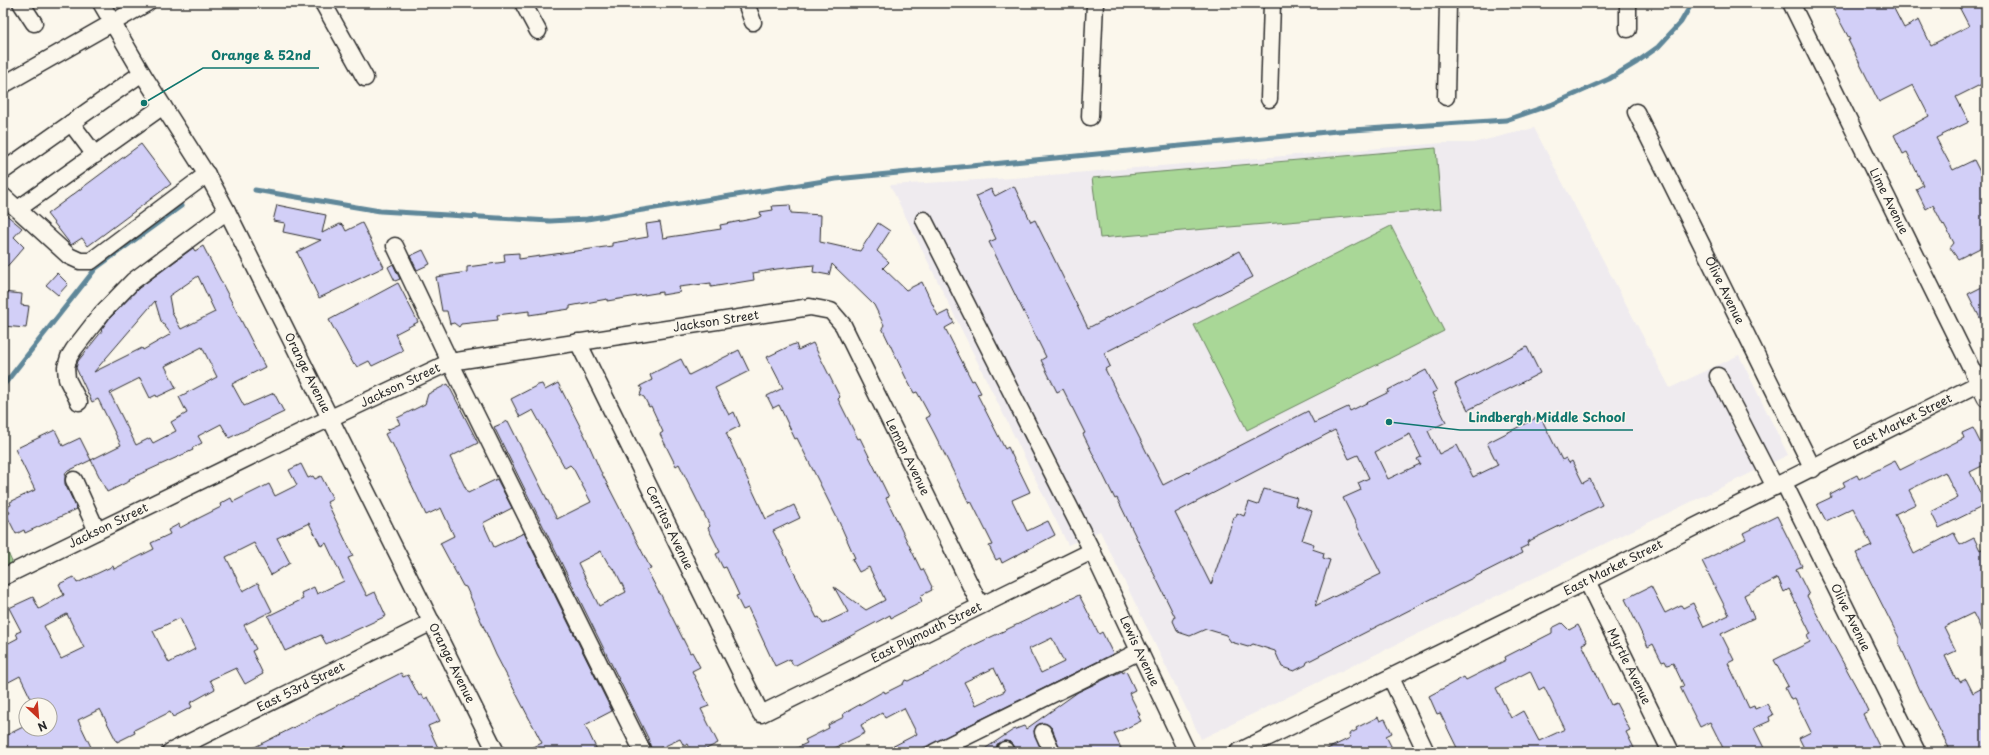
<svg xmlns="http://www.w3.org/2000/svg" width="1989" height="755" font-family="'Playpen Sans',sans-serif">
	<rect width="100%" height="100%" fill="#fbf7ec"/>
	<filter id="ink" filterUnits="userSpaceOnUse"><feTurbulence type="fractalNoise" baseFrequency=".025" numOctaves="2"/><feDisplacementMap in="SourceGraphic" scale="8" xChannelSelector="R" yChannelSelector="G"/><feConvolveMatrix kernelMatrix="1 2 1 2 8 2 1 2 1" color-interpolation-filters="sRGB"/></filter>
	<g filter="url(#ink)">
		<polygon fill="#efebef" points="1534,128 1670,388 1739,355 1788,455 1201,739 1100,531 1068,545 890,185 1013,178 1443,143 1473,143"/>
		<g fill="#a9d797" stroke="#6a8161">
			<polygon points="1436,148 1441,209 1100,238 1092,178"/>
			<polygon points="1391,226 1444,331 1247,430 1194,325"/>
			<polygon points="3,542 13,564 3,569"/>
		</g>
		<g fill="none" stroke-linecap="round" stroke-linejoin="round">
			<g stroke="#5f8799" stroke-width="5">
				<polyline points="255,190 380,211 550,221 587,219 836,179 1337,131 1506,120 1553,104 1609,79 1637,62 1658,47 1681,22 1692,3"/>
				<polyline points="3,386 96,268 181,206"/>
			</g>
		</g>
		<g fill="#d2cff7" stroke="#2b2b2b" fill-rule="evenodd">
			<polygon points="1830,3 1891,3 1904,28 1919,20 1931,45 1969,26 1957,3 1986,3 1986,82 1956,97 1969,122 1936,138 1953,170 1974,160 1981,174 1986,171 1986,245 1958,259 1950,248 1954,243 1944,224 1943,225 1933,205 1926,209 1916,189 1923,185 1907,152 1903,154 1894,135 1929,116 1913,85 1879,102 1848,40 1850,40"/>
			<polygon points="141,144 171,184 88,246 82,238 71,245 47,214"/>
			<path d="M1014 186 1031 222 1035 220 1088 328 1239 251 1253 277 1104 353 1110 366 1105 369 1163 485 1308 411 1314 423 1348 407 1350 411 1389 392 1388 390 1426 370 1437 391 1432 393 1446 422 1428 431 1439 454 1457 445 1473 477 1498 465 1487 443 1540 416 1562 460 1566 458 1569 463 1572 461 1583 483 1590 479 1602 505 1527 542 1528 545 1520 549 1522 553 1307 662 1306 665 1294 671 1282 667 1275 651 1253 644 1248 647 1231 642 1226 635 1206 629 1190 636 1178 632 1173 621 1175 617 1117 498 1115 499 1083 434 1085 433 1063 389 1057 392 1041 360 1046 357 989 242 996 239 976 196 991 189 995 196ZM1335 430 1349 459 1358 455 1369 478 1358 483 1361 490 1343 498 1381 574 1315 606 1330 560 1323 558 1324 553 1312 549 1314 544 1302 540 1312 511 1295 505 1297 498 1264 489 1258 505 1249 502 1244 516 1237 513 1236 517H1234L1211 585 1175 513ZM1410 434 1421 457 1417 459 1420 464 1388 479 1375 452Z"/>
			<polygon points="277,205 326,215 322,233 340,224 343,225 346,231 362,223 384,267 319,298 297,252 321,240 283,232 285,223 273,221"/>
			<polygon points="790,205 791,213 821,215 820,242 860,251 878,223 890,231 877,251 889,262 883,268 906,290 922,282 938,316 948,311 954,323 945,328 972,381 974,380 981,393 977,394 1005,449 1008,447 1030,492 1012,500 1027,531 1048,521 1055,535 1002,563 1000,558 996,560 989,546 993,545 971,501 969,503 934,433 926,418 930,416 917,392 914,393 906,378 882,328 884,325 874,305 832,264 829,275 813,272 814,265 777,269 753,273 754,280 711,287 711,283 679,287 680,292 662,295 662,292 607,301 607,299 570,306 570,309 529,315 529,311 497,315 498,320 461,324 459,327 454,323 450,324 447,311 442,311 436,277 467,272 467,267 505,262 504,254 519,253 519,259 612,246 612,243 648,237 646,224 660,222 663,238 721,229 720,225 757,218 761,216 760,212 773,210 772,206"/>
			<polygon points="3,212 22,228 14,237 24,247 3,271"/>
			<path d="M203 246 265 367 232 384 244 406 274 393 284 412 229 438 221 424 198 436 202 443 192 448 193 450 129 479 130 481 107 492 91 460 121 445 98 399 92 402 76 368 78 361 102 331 101 330 109 319 139 288 193 248 195 251ZM198 276 215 312 181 329 172 313 169 296ZM155 301 161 321 171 334 143 350 142 348 94 372ZM202 347 217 377 179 397 187 413 171 422 176 431 153 443 150 438 136 445 110 393 140 378 150 398 156 395 157 397 176 388 165 366Z"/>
			<polygon points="423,250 430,264 417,270 410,256"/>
			<polygon points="393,264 400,279 395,281 388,267"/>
			<polygon points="57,273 68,284 58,295 46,285"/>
			<polygon points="398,283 418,322 395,334 403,351 372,366 369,361 357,367 355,364 354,365 329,320"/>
			<polygon points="1986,285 1986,330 1968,294"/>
			<polygon points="3,292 22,294 21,305 29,306 26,328 3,326"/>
			<polygon points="813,343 840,397 838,399 858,439 860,438 889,497 886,498 921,570 923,569 932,587 931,588 932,590 920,596 922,602 891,618 890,615 796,665 793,665 790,659 775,666 748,608 743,610 736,596 739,595 726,567 723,568 716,554 720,552 708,528 710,526 679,464 676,466 660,434 663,432 651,406 649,407 644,397 640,395 642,389 640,386 652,380 650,375 653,373 681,359 689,375 739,350 749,371 715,388 729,415 734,412 740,426 726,433 766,519 794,505 800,518 773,531 817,618 819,617 823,624 848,612 834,587 866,610 885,600 869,567 859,572 852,559 855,558 840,524 797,438 795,439 779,405 773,408 767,396 783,388 767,357 792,345 796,344 798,350"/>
			<polygon points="1527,347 1540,373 1468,410 1455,384"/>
			<path d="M558 383 585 436 600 470 651 569 647 570 659 593H660L690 653 692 652 700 667 692 671 709 706 701 709 718 743 700 752H692L688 744 684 746 680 739 652 752 648 738 494 427 508 421 557 519 591 502 573 468 570 465 565 468 533 410 520 417 511 399 538 385 542 384 545 390ZM601 551 609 565H610L613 569 614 568 626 592 599 606 578 563Z"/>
			<polygon points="448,384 478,443 450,457 468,493 497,479 512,508 483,523 494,547 524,533 612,711 585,725 598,752 523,752 542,743 496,655 466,587 463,586 440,543 454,536 441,508 426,515 392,443 389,442 385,434 389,432 387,430 400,424 397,418 425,404 428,394"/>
			<polygon points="1973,428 1986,454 1986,464 1970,472 1986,505 1939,528 1931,512 1958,498 1945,472 1909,490 1916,504 1895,514 1914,554 1954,533 1960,545 1974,538 1980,550 1986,547 1986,639 1973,613 1944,627 1956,651 1945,656 1956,679 1958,678 1960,682 1966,679 1973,693 1986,686 1986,752 1951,752 1924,699 1899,643 1899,638 1856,553 1872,546 1853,508 1826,521 1817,504 1830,498 1831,496 1830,494 1845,486 1843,482 1857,475 1859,479 1895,461 1900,470 1964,438 1962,433"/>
			<polygon points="55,430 63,446 80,438 91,460 66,472 65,476 65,484 77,509 25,533 24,530 16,534 6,514 10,513 7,507 11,505 10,502 35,490 15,449"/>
			<path d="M301 464 308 478 313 476 315 479 321 476 333 499 327 502 353 556 348 558 367 596 375 592 386 616 326 644 321 635 285 651 268 616 303 599 301 593 314 587 317 594 344 581 326 543 321 546 309 523 277 538 290 563 271 575 254 543 226 557 243 591 258 583 272 611 244 625 256 649 252 651 263 674 245 684 236 668 210 680 215 689 190 703 192 707 173 717 170 712 134 730 135 733 117 742 100 709 78 720 91 747 80 752H3V737L23 727 20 720 26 717V729H50V705H34L20 676 3 685V646L18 638 16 633 21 631 9 608 33 597 39 609 64 595 59 584 74 577 77 583 113 566 114 569 154 549 151 543 170 534 168 530 179 524 180 528 189 523 221 507 220 504 231 498 233 502 269 484 275 496 297 485 289 470ZM67 614 84 648 61 659 44 626ZM180 618 195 649 169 663 153 631Z"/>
			<polygon points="1777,516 1802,566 1796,569 1809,595 1807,596 1859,692 1868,711 1863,714 1882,752 1806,752 1799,738 1811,732 1795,699 1791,700 1785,688 1788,686 1774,660 1810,642 1807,636 1811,634 1789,589 1784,592 1778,578 1744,595 1754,618 1721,634 1734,660 1728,663 1749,708 1754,706 1755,709 1767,704 1773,715 1769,717 1770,721 1754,728 1766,752 1725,752 1710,722 1700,727 1680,687 1684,686 1673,663 1667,665 1665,661 1662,662 1653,644 1648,647 1625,599 1651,586 1665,613 1681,605 1683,608 1693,603 1704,627 1729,615 1702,561 1746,539 1743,533"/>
			<path d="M1079 595 1099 634 1102 632 1113 654 915 752H882L917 734 904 708 885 718 882 713 861 725 865 733 827 752H788L807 743 805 740 829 728 828 725 844 717 843 714 884 691 885 693 903 684 905 680 908 681 937 667 968 648ZM1052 638 1064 662 1041 673 1029 649ZM994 668 1005 691 976 705 964 682Z"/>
			<path d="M1562 623 1569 630 1578 625 1587 642 1582 644 1611 705 1616 703 1630 730 1626 732 1636 752H1459L1440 713 1437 714 1429 696 1464 677 1466 680 1506 660 1505 657 1552 633V628ZM1530 671 1539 690 1544 687 1565 729 1539 741 1523 711 1511 718 1496 688Z"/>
			<polygon points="1122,671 1123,673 1126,671 1135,690 1129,693 1140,715 1138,716 1141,721 1114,734 1123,752 1061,752 1052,728 1044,723 1036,726 1034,731 1042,752 1015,752 1011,742 1005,741 997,744 996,752 980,752 1013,730 1024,726 1026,729 1078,692"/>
			<polygon points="401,673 403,677 408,675 419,696 422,694 424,699 428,697 440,721 428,726 440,752 349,752 346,746 335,752 245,752"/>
			<polygon points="1378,717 1380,721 1385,719 1392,733 1386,736 1394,752 1321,752 1350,738 1349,734 1357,730 1356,728"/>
		</g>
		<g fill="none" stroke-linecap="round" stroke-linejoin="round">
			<defs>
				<g id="minor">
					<polyline points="21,3 34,23"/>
					<path id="s1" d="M101 3 142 73 212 183 227 211 496 752"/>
					<polyline points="323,3 365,78"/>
					<polyline points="523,3 538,31"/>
					<polyline points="746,3 753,22"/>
					<polyline points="1628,3 1628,29"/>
					<path id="s2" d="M1791 3 1986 398"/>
					<polyline points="3,85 147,3"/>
					<polyline points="1446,97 1448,3"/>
					<polyline points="1269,99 1272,3"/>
					<path id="s3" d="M1636 112 1813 469"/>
					<polyline points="1090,117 1095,3"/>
					<polyline points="71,123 95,155"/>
					<polyline points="3,171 142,73"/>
					<polyline points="3,196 69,256 80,261 91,261 207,174"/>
					<polyline points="18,209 163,106"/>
					<path id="s4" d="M924 220 1092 551 1187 752"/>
					<polyline points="395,246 450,362 643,752"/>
					<path id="s5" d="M578 342 761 714 1092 551"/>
					<polyline points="1718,376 1775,487"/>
					<polyline points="79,402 67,379 66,367 69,357 74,349 102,313 133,281 227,211"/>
					<polyline points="74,480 97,531"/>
					<path id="s6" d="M1784 483 1917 752"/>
					<path id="s7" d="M3 577 305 430 450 362 810 307 831 311 843 325 980 605"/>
					<path id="s8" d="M1587 581 1671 752"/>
					<polyline points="1391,678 1426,752"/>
					<polyline points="1043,732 1052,752"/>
					<polyline points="1005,750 1006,752"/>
					<path id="s9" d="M170 752 432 622"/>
					<polyline points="935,752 1140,651"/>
					<path id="s10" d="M1238 752 1587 581 1986 380"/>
				</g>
			</defs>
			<use href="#minor" stroke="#2b2b2b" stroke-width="19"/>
			<use href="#minor" stroke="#fbf7ec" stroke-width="16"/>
		</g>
	</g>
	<g text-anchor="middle" stroke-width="3" stroke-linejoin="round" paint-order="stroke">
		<g font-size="12" fill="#2b2b2b" stroke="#fbf7ec">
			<text dy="4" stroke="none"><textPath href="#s2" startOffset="221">Lime Avenue</textPath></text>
			<text dy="4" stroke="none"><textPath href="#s3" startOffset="199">Olive Avenue</textPath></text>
			<text dy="4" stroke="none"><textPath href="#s7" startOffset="765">Jackson Street</textPath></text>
			<text dy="4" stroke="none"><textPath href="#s1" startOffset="424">Orange Avenue</textPath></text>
			<text dy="4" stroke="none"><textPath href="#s7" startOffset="441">Jackson Street</textPath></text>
			<text dy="4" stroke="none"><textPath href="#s10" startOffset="742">East Market Street</textPath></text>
			<text dy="4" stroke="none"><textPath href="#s7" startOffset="1047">Lemon Avenue</textPath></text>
			<text dy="4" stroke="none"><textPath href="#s7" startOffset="117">Jackson Street</textPath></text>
			<text dy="4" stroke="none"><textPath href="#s5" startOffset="207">Cerritos Avenue</textPath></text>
			<text dy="4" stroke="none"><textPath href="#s10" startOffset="418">East Market Street</textPath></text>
			<text dy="4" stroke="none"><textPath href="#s6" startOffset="150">Olive Avenue</textPath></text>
			<text dy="4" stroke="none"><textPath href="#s5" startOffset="599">East Plymouth Street</textPath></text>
			<text dy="4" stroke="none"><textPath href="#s4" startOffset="482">Lewis Avenue</textPath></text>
			<text dy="4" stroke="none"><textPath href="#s1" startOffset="748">Orange Avenue</textPath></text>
			<text dy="4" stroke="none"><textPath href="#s8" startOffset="95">Myrtle Avenue</textPath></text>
			<text dy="4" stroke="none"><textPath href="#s9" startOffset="146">East 53rd Street</textPath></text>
		</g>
	</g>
	<path fill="none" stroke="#0f766e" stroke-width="1.5" d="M144 103L203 68H319M1389 422L1460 430H1633"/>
	<g fill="#0f766e" stroke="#fbf7ec" stroke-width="1.5">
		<circle cx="144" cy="103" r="4"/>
		<circle cx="1389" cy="422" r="4"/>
	</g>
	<g font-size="13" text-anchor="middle" font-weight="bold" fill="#0f766e" stroke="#fbf7ec" stroke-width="3" stroke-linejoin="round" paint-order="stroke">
		<text x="261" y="60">Orange &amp; 52nd</text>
		<text x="1547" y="422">Lindbergh Middle School</text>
	</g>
	<rect width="1989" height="755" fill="none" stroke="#fbf7ec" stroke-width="16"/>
	<rect x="8" y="8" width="1973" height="739" fill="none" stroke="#2b2b2b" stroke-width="1.5" filter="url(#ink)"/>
	<g transform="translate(38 717) rotate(154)"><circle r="19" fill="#fbf7ec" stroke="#a8a59f"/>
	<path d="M0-3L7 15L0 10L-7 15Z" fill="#c8321e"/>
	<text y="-6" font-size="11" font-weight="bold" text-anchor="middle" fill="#2b2b2b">N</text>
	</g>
</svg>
